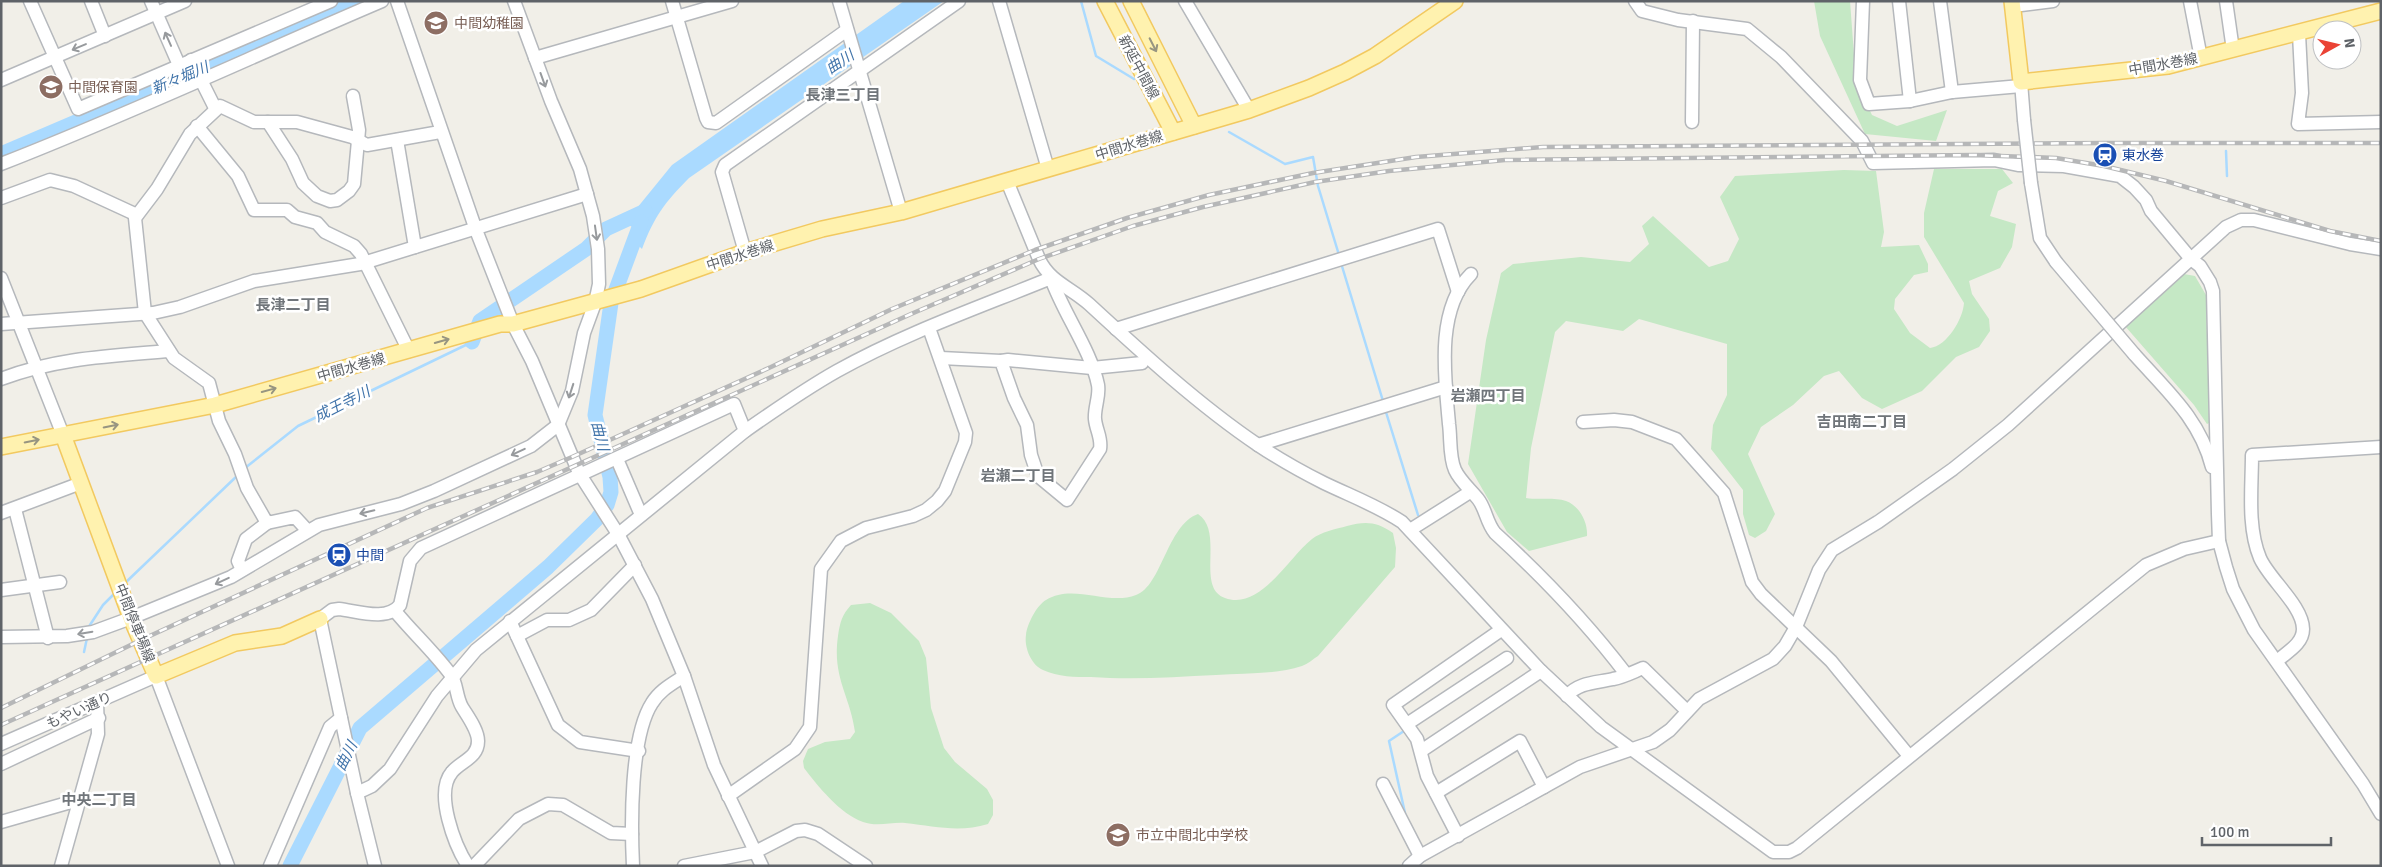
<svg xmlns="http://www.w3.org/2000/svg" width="2382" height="867" font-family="Signika,'Noto Sans JP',sans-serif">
	<rect width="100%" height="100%" fill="#f1efe8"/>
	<g fill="#c5e8c5">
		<polygon points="1814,1 1850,1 1856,82 1872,115 1897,126 1947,110 1936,141 1865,134 1820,36"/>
		<path d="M1934 169H2002L2013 183 1998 191 1990 216 2016 224 2012 247 2000 268 1969 281 1972 294 1989 319 1990 331 1979 347 1956 357 1922 391 1882 409 1862 398 1839 371 1824 376 1793 405 1761 427 1748 454 1775 514 1766 531 1755 538 1749 535 1743 514V490L1711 449 1713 425 1727 395V344L1639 319 1623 331 1566 321 1555 332 1531 448 1526 498C1538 500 1555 497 1566 501 1580 506 1588 523 1587 536L1529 551 1507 532 1468 464 1486 340 1501 273 1513 264 1581 257 1630 262 1649 244 1642 226 1653 216 1709 267 1728 261 1739 239 1720 197 1735 176 1844 170 1876 171 1884 232 1881 247 1919 245 1928 264V272L1914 275 1895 299 1894 309 1910 333 1930 348C1947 346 1963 319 1964 303L1924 237V213Z"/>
		<polygon points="2184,274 2195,276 2206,295 2209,423 2207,424 2194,405 2125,326"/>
		<path d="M1198 514C1225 532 1195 587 1225 598 1260 611 1288 558 1312 539 1321 532 1336 529 1347 526 1366 521 1377 522 1393 533L1396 548 1395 567 1318 656C1313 659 1308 664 1302 666 1275 675 1244 673 1216 675 1174 677 1133 680 1091 677 1075 677 1058 677 1043 670 1031 665 1024 647 1026 635 1027 624 1037 605 1046 600 1073 583 1108 606 1136 595 1162 586 1167 525 1198 514Z"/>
		<path d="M870 603 891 613 919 641 926 658 931 708 944 748 955 762 987 789 993 800V815L988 824C959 833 934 826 905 823 891 822 877 827 863 822 840 814 818 786 804 768L803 761 808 749 825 742 850 739 855 732C850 695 832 678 838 636 840 622 842 615 851 605Z"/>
	</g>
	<path fill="#aadaff" d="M904 1H944L689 178C665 202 654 217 642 249L630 237 635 228 628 225 637 208 672 165Z"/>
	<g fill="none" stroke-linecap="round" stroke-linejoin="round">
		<g stroke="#aadaff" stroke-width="2.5">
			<polyline points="1081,1 1096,56 1134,79"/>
			<polyline points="1229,132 1285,164 1313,157 1318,186 1339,255"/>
			<polyline points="2226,151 2227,176"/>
			<polyline points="1341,263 1383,401"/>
			<polyline points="1385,409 1418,515"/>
			<polyline points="245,468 298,426 472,342"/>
			<polyline points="124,584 238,475"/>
			<polyline points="88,628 103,605 115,593"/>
			<polyline points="84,652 87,638"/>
			<polyline points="1405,813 1389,741 1407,729"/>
		</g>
		<g stroke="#aadaff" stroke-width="15">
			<polyline points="1,154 359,1"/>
			<polyline points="472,342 480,321 586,249 606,229 645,211"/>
			<polyline points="290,866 360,728 548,567 597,519 607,505 611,492 610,477 595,415 611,303 641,222"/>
		</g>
		<defs>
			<g id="minor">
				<polyline points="30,1 78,109 331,1"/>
				<polyline points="91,1 105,36"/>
				<polyline points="151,1 179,65"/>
				<polyline points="397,1 476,230 513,324 532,361 579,473 618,534 652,599 684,676 714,765 762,866"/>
				<polyline points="672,1 706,118 708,122 716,123 847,30"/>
				<polyline points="839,1 901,212"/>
				<polyline points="999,1 1048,169"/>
				<polyline points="1185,1 1249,110"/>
				<polyline points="1635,1 1642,11 1678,20 1747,29 1781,57 1862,141 1873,163 1994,160 2018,165 2064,166 2120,176 2134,187 2146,200 2151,211 2191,259 2200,266 2210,282 2213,291 2218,514 2219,541 2226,567 2233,589 2254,630 2363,784 2381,814"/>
				<polyline points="1863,1 1860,80 1869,104 1910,101 1952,92 2021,86"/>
				<polyline points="1899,1 1910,101"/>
				<polyline points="1940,1 1952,92"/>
				<polyline points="2190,1 2201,58"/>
				<polyline points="2226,1 2233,50"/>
				<polyline points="2013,6 2053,1"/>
				<polyline points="2299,34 2302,93 2298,124 2381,122"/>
				<polyline points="535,58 732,1"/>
				<polyline points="191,60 215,108"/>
				<polyline points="1,80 185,1"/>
				<polyline points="2021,82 2024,120"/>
				<polyline points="268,122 292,159 303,183 317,196 330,201 337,200 349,191 354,184 359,130 353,96"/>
				<polyline points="1692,122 1693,21"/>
				<polyline points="197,126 238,176 254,210 287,210 295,217 317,223 325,232 354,246 361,254 409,351"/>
				<polyline points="397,140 415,247"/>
				<path d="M1 164C130 114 255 55 382 1"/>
				<path d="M1007 181 1039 259C1050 282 1070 287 1089 304 1141 352 1200 406 1258 445 1279 459 1302 472 1324 483 1351 496 1378 506 1402 522L1541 671 1601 727 1773 852H1789L1797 848 2146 565 2184 549 2219 541"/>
				<polyline points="2031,183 2040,238 2056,262"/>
				<polyline points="1,198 50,180 74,186 137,215"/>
				<polyline points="745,252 722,172 725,165 959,1"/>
				<path d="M1471 274C1435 310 1445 378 1449 424 1451 438 1449 457 1455 470 1460 481 1471 490 1478 499 1486 509 1486 522 1495 533 1542 576 1588 624 1626 674"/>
				<polyline points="1,278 63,435"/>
				<polyline points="1,324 153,313 180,307 254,281 360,264 587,194"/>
				<polyline points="1116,329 1438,229 1458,292"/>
				<path d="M2134 354C2166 390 2200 419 2212 467"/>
				<polyline points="1001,361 1008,360 1092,368 1142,363"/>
				<path d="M1 379C56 358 111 356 169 351"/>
				<polyline points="1583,422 1614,420 1632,422 1676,439 1724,493 1752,582 1761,594 1831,661 1909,756"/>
				<polyline points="1258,445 1446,387"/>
				<polyline points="617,459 641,515"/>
				<polyline points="15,509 48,638"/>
				<polyline points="1,513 81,483"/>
				<polyline points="307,530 295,517 267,523 247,488 235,454 219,421 209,383 174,358 145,313 135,218 157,189 190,134 220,106 254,122 297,122 352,137 367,145 440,132"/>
				<polyline points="1410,530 1470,492"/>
				<polyline points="242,570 238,561 246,539 267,523"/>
				<polyline points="1,590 60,582"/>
				<path d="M395 611C413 633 434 652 451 675 457 683 456 697 462 707 468 717 478 730 478 741 478 758 461 761 452 772 434 793 455 846 468 866"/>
				<polyline points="510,621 558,725 580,742 639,751"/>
				<polyline points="517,636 547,620 569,620 591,610 635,565"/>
				<polyline points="1,637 67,636 93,632 131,618 231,577 319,525 401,504 434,491 531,446 558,425 572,391 584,333 595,303 599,284 598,249 593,216 580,169 551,101 514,1"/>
				<path d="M2277 661C2287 652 2303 644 2303 629 2303 606 2269 579 2260 558 2247 527 2252 487 2252 455L2381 447"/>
				<path d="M1567 696C1579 682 1596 683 1613 679 1624 677 1633 672 1643 668L1687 711"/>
				<polyline points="1407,724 1507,658"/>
				<polyline points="1,744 156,676 228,866"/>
				<polyline points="1421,751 1541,671"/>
				<polyline points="1,764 99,718"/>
				<polyline points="1383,784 1420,856"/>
				<path d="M357 793 372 786 390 769 437 696 476 650 745 431C775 410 805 389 837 371 905 333 980 307 1051 278 1063 313 1091 350 1098 385 1100 396 1094 408 1095 419 1096 430 1102 438 1100 449L1067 500 1038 476 1031 455 1027 425 1014 398 1001 361 941 358"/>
				<polyline points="1436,793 1520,741 1544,787"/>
				<polyline points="728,796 795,749 810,727 821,569 841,541 866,528 913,516 926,510 937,501 945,491 965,442 966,433 929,328"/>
				<polyline points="1,822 78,800"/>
				<polyline points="1458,836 1427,776 1417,739 1393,705 1501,630"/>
				<polyline points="61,866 98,734 97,702"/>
				<polyline points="270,866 330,727 341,718"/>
				<path d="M375 866 357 793 320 619 332 610 339 609C357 611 387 622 400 605L410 561 421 548 734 404 745 431"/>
				<polyline points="474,866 519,819 548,804 563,805 611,833 632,834"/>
				<path d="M633 866C631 825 630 737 652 703 660 690 672 684 684 676"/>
				<polyline points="684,866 755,852 796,831 805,830 818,834 866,866"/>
				<polyline points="1409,866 1420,856 1580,767 1653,742 1670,730 1699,699 1773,659 1785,646 1796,627 1819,570 1832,550 1878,522 1953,469 2008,425 2226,227 2241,220 2254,220 2350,244 2381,249"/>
			</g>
			<g id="major">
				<polyline points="1105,1 1173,132"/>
				<polyline points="1131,1 1194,126"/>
				<polyline points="2012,1 2021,82 2168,66 2381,11"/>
				<polyline points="63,435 131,618 156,676 235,643 282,636 320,619"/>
				<polyline points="1,447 215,405 500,324 513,324 641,289 745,252 822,229 901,212 1249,110 1309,88 1345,72 1375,56 1455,1"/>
			</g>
		</defs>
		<use href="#minor" stroke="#b5b8bc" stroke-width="15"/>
		<use href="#major" stroke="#f2c960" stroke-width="18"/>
		<use href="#minor" stroke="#fff" stroke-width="12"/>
		<use href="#major" stroke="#fff2af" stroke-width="15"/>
		<defs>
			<g id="rail">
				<polyline points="1,708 141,640 427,508 537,472 572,457 771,367 892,309 1035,250 1127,218 1209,195 1313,173 1416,157 1543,147 2106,143 2381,143"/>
				<polyline points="1,725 911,314 1039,259 1133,226 1203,207 1315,182 1389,171 1505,160 1974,155 2056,158 2104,166 2166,181 2330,231 2381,241"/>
			</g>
		</defs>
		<use href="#rail" stroke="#b6b7b8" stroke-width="4.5"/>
		<use href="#rail" stroke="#fff" stroke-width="2.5" stroke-dasharray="8" stroke-linecap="butt"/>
		<defs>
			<g id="minor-bridge">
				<polyline points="2024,120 2031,183"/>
				<polyline points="2056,262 2134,354"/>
			</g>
		</defs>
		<use href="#minor-bridge" stroke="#b5b8bc" stroke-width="15" stroke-linecap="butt"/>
		<use href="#minor-bridge" stroke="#fff" stroke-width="12"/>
	</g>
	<defs><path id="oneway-shaft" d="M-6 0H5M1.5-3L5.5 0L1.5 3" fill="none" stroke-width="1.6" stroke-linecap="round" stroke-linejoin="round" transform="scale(1.25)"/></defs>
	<g stroke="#979a9d">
		<use href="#oneway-shaft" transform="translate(168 39) rotate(-114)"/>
		<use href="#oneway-shaft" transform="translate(79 47) rotate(157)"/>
		<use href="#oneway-shaft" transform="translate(543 80) rotate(70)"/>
		<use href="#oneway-shaft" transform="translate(596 233) rotate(82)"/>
		<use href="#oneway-shaft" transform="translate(571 391) rotate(108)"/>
		<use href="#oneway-shaft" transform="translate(518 452) rotate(155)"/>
		<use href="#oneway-shaft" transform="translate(367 512) rotate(167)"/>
		<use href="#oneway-shaft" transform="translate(222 581) rotate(155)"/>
		<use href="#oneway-shaft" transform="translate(85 633) rotate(170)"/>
	</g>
	<g stroke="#979581">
		<use href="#oneway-shaft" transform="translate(1153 45) rotate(63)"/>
		<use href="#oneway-shaft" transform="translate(442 341) rotate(-16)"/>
		<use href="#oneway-shaft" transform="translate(269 390) rotate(-15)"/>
		<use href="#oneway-shaft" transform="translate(111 426) rotate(-11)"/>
		<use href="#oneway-shaft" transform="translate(32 441) rotate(-11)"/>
	</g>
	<defs>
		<symbol id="school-disc" viewBox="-11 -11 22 22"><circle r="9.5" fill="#8d6e63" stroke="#fff"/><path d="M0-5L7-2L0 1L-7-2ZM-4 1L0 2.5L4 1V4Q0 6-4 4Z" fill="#fff"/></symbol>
		<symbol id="station-disc" viewBox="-11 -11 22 22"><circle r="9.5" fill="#1a4fb4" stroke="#fff"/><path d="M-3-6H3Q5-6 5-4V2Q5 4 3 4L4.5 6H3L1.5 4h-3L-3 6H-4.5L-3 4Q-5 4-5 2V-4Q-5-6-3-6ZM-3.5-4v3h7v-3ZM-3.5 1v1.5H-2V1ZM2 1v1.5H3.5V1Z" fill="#fff"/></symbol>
	</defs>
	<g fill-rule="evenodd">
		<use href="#school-disc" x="422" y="9" width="28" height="28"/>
		<use href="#school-disc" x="37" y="73" width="28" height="28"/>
		<use href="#station-disc" x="2091" y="141" width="28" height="28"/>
		<use href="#station-disc" x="325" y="541" width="28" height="28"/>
		<use href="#school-disc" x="1104" y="821" width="28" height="28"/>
	</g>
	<g text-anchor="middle" stroke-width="5" stroke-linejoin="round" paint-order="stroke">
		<g font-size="14" fill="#785e54" stroke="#fff" text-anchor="start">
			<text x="454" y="28">中間幼稚園</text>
			<text x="68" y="92">中間保育園</text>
			<text x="1136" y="840">市立中間北中学校</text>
		</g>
		<g font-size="14" fill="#5f6368" stroke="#fff">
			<text transform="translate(2163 64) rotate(-10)" y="5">中間水巻線</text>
			<text transform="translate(1139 67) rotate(62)" y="5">新延中間線</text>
			<text transform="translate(1129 145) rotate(-17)" y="5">中間水巻線</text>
			<text transform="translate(740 255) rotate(-18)" y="5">中間水巻線</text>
			<text transform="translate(351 367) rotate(-16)" y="5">中間水巻線</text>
			<text transform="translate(135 623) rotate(68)" y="5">中間停車場線</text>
			<text transform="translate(79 710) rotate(-24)" y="5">もやい通り</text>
		</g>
		<g font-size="14" fill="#164399" stroke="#fff" text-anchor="start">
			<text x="2122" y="160">東水巻</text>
			<text x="356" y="560">中間</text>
		</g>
		<g font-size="15" font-style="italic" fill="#4174aa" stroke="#fff">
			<text transform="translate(840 62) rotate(-34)" y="5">曲川</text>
			<text transform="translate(180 78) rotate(-23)" y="5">新々堀川</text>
			<text transform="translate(342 404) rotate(-27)" y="5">成王寺川</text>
			<text transform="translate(600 436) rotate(76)" y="5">曲川</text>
			<text transform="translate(346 756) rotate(-63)" y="5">曲川</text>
		</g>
		<g font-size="15" font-weight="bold" fill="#70757a" stroke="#fff">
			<text x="843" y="100">長津三丁目</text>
			<text x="293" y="310">長津二丁目</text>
			<text x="1488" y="401">岩瀬四丁目</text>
			<text x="1862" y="427">吉田南二丁目</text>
			<text x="1018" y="481">岩瀬二丁目</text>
			<text x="99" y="805">中央二丁目</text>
		</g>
	</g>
	<rect width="2382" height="867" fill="none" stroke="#5f6368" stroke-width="5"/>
	<g transform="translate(2337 45) rotate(82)"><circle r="24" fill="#ffffff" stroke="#bfc1c3"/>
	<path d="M0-4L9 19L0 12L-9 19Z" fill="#ea4335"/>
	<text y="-8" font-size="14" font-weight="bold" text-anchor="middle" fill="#5f6368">N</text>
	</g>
	<path d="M2202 837v8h129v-8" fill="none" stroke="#5f6368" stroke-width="2.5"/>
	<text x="2210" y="837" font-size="15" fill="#5f6368" stroke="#ffffff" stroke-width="4" paint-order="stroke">100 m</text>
</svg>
